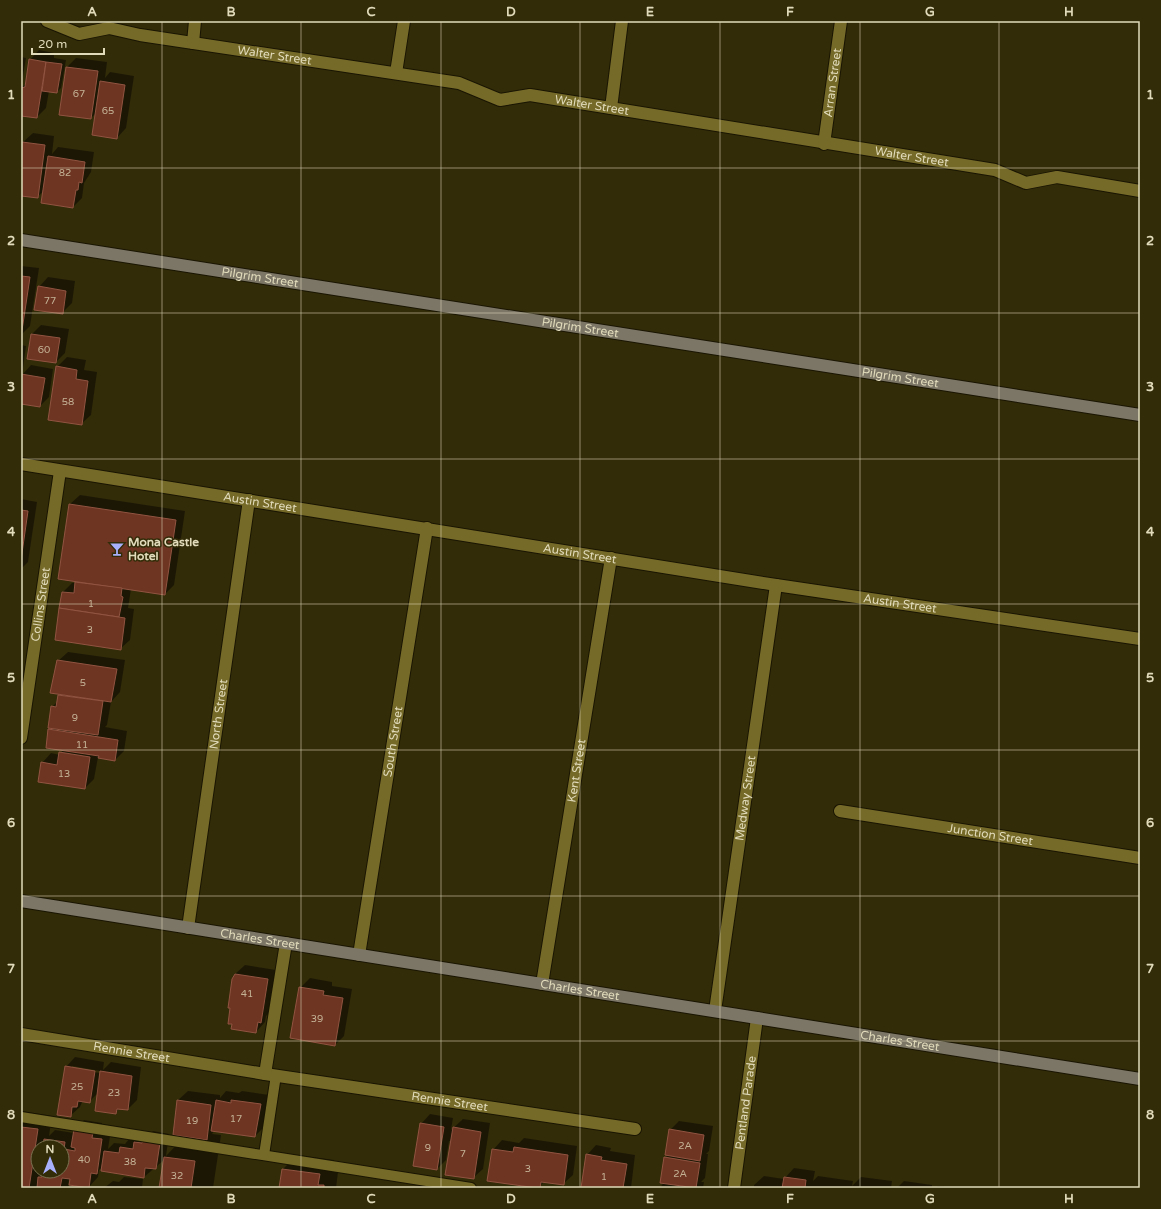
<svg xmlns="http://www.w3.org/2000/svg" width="1161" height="1209" font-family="'Varela Round',sans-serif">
	<rect width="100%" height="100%" fill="#332c09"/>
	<g fill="#0007" fill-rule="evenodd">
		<polygon points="39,50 54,53 54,58 66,60 61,88 57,92 49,91 46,108 37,117 21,115 21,57 26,58 21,88 27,83 30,60"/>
		<polygon points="76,58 107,62 105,78 110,72 134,76 126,128 117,138 96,113 91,118 67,67"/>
		<polygon points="33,133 54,136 52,154 58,147 94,152 91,172 84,183 82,198 73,207 44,191 37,197 21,195 21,158 23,142"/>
		<polygon points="21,266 39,268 30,326 21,335"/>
		<polygon points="48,277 75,281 72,303 62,313 39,287"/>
		<polygon points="41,325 69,329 65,353 56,362 32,334"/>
		<polygon points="21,345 26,346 22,375 31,365 53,369 49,397 40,406 21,403"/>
		<polygon points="67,357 86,360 84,370 97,372 91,415 81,424 57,367"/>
		<polygon points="80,495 185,511 174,585 165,594 131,589 128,608 134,609 130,640 120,649 56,639 63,592 72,583 76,583 70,504"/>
		<polygon points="21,499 37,502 28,562 21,569"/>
		<polygon points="68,652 125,660 120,692 111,702 107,725 105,727 127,731 124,751 115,760 98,757 94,779 85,788 42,763 51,753 60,755 63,750 49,730 52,727 52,707 58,701 59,693 58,661"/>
		<polygon points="245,965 276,970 270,1012 266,1016 265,1022 256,1032 235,974"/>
		<polygon points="310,978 332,982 332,986 352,989 344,1036 335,1045 300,988"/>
		<path d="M75 1057 104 1062 103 1070 111 1062 141 1067 137 1100 128 1109 120 1108 115 1113 98 1093 90 1101 83 1100 80 1107 70 1116 66 1067ZM72 1066 100 1071V1073L72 1068Z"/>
		<path d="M188 1091 220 1095V1098L226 1091 239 1093 242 1091 269 1095 264 1127 255 1136 215 1130 212 1134 221 1135 213 1188H160L164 1160 144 1177 103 1167 99 1170 98 1177 89 1187 69 1178 68 1188H21V1111L52 1116 49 1136 55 1130 74 1133 75 1130 84 1120 102 1123 101 1129 111 1130 108 1149 114 1143 125 1144 130 1138 150 1134 153 1131 169 1134 166 1156 185 1136 178 1100ZM38 1147H62V1171H38Z"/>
		<polygon points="430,1114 453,1118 451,1130 463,1119 490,1123 483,1169 473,1178 451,1141 449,1141 446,1160 437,1169 421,1124"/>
		<polygon points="679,1121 713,1126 709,1151 706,1154 708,1154 705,1178 701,1182 704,1182 703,1188 660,1188 664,1182 665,1158 668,1155 670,1130"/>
		<polygon points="524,1138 577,1146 573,1175 563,1184 545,1181 539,1187 493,1150 502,1140 519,1143"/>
		<polygon points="596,1145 611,1148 610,1151 635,1155 631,1188 582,1188 587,1155"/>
		<polygon points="297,1155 334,1160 332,1171 338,1172 336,1188 280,1188 283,1169"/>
		<polygon points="794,1168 815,1171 813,1181 818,1176 853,1181 852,1186 861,1177 892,1181 891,1188 754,1188 754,1185 764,1176 784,1179"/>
		<polygon points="124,1177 143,1179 142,1188 104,1188 113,1181 119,1182"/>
		<polygon points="904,1181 932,1185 932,1188 897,1188"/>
		<polygon points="938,1186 952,1188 936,1188"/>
	</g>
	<g fill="#6e3523" stroke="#915441">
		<polygon points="29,59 46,62 37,118 21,116 21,88 25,87"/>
		<polygon points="46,62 62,64 57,93 42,91"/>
		<polygon points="66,67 98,71 91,119 59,115"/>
		<polygon points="100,81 125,85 117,139 92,135"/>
		<polygon points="22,142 45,145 38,198 21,196"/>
		<polygon points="48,156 85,162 82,183 79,182 78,190 76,190 73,208 41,203"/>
		<polygon points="21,276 30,277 21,337"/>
		<polygon points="38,286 66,291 63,314 34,310"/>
		<polygon points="31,334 60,338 56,363 27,359"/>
		<polygon points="56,366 77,370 76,379 88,381 82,425 48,420"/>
		<polygon points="21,374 45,378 40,407 21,404"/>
		<polygon points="69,504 176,520 165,595 58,579"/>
		<polygon points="21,510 28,511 21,560"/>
		<polygon points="75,582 122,588 121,596 123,597 119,617 59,608 62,592 74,593"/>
		<polygon points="59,608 125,618 121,650 55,640"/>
		<polygon points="57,660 117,669 111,702 50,693"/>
		<polygon points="58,695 103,701 98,735 48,728 51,706 56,707"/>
		<polygon points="48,729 118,740 115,761 98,758 99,756 46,748"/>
		<polygon points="59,752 90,757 85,789 38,782 41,762 57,765"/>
		<polygon points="235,974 268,979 261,1023 258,1022 256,1033 231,1029 232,1024 228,1024 230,1008 228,1008 232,979"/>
		<polygon points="299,987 324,991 323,995 343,998 335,1046 290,1038"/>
		<polygon points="65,1066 95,1071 90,1103 78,1101 77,1107 72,1107 71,1117 57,1115"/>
		<polygon points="100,1071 132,1076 128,1110 117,1109 116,1114 95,1111"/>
		<polygon points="177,1100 211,1105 207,1140 173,1135"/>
		<polygon points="216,1100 231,1103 231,1100 261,1104 255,1137 211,1131"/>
		<polygon points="420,1123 444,1127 437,1170 413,1166"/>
		<polygon points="21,1127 38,1129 29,1188 21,1188"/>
		<polygon points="453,1127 481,1132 474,1179 445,1175"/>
		<polygon points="74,1129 93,1132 92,1138 102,1139 97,1174 91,1173 89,1188 69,1185 70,1179 62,1178 60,1188 37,1188 38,1177 42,1177 43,1171 62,1171 62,1147 43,1147 44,1139 65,1142 64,1149 75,1151 75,1148 71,1147"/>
		<polygon points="669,1129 704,1135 700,1161 665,1155"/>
		<polygon points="143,1140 160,1143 156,1169 145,1168 144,1178 101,1171 104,1151 119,1153 120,1147 133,1149 134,1142 142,1143"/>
		<polygon points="514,1147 568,1155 564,1185 541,1182 540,1188 537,1188 487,1181 492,1149 513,1152"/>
		<polygon points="586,1154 602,1157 601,1160 627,1164 623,1188 581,1188"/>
		<polygon points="164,1157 195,1161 191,1188 159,1188"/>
		<polygon points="664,1157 700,1163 696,1188 660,1183"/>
		<polygon points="282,1169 320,1174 318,1185 324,1185 324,1188 279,1188"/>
		<polygon points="784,1177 806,1180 805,1188 782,1188"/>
	</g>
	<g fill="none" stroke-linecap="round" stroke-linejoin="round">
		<defs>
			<g id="lane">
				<polyline points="21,1117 471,1188"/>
				<polyline points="264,1155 276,1075"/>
			</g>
			<g id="street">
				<path id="s1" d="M47 21 79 34 109 28 140 35 459 83 500 100 530 95 995 170 1026 183 1057 177 1140 191"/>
				<polyline points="193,43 195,21"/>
				<polyline points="396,73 404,21"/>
				<polyline points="611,108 622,21"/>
				<path id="s2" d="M824 144 841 21"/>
				<path id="s3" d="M21 464 776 585 1140 639"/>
				<path id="s4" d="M21 738 60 471"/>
				<path id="s5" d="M840 811 1140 858"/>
				<path id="s6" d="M188 928 249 500"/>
				<path id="s7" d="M359 955 427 528"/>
				<path id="s8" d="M542 984 611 558"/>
				<path id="s9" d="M715 1011 776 585"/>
				<path id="s10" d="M21 1034 265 1074 635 1129"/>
				<polyline points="265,1074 286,943"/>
				<path id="s11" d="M734 1188 757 1018"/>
			</g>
			<g id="secondary">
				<path id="s12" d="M21 240 1140 415"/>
				<path id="s13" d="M21 901 1140 1079"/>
			</g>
		</defs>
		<use href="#lane" stroke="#191502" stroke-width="12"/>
		<use href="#street" stroke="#191502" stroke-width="14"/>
		<use href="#secondary" stroke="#191502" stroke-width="14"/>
		<use href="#lane" stroke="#766a29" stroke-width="10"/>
		<use href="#street" stroke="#766a29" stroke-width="12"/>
		<use href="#secondary" stroke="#7c7667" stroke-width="12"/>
	</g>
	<path fill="none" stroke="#e1dbbb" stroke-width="1" stroke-opacity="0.55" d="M162 21V1188M301 21V1188M441 21V1188M580 21V1188M720 21V1188M860 21V1188M999 21V1188M21 168H1140M21 313H1140M21 459H1140M21 604H1140M21 750H1140M21 896H1140M21 1041H1140"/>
	<defs>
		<symbol id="bar-bare" viewBox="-9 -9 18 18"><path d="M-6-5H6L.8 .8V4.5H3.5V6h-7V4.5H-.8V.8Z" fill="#a8b0fc" stroke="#332c09" stroke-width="2.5" paint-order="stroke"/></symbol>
	</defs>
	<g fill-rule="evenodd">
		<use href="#bar-bare" x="107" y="539" width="20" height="20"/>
	</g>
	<g text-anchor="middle" stroke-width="3" stroke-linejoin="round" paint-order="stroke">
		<g font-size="10" fill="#c4b295">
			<text x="79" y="97">67</text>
			<text x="108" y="114">65</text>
			<text x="65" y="176">82</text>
			<text x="50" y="304">77</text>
			<text x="44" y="353">60</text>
			<text x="68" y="405">58</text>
			<text x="91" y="607">1</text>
			<text x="90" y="633">3</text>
			<text x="83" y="686">5</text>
			<text x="75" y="721">9</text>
			<text x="82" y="748">11</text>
			<text x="64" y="777">13</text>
			<text x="247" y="997">41</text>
			<text x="317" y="1022">39</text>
			<text x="77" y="1090">25</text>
			<text x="114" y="1096">23</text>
			<text x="236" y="1122">17</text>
			<text x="192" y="1124">19</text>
			<text x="685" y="1149">2A</text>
			<text x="428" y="1151">9</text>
			<text x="463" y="1157">7</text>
			<text x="84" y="1163">40</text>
			<text x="130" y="1165">38</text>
			<text x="528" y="1172">3</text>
			<text x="680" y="1177">2A</text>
			<text x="177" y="1179">32</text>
			<text x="604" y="1180">1</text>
		</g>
		<g font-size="12" fill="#e1dbbb" stroke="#332c09">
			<text dy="4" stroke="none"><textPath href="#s1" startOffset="233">Walter Street</textPath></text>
			<text dy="4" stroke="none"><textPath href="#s2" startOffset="62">Arran Street</textPath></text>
			<text dy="4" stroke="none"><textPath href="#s1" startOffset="557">Walter Street</textPath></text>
			<text dy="4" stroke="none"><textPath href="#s1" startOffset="881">Walter Street</textPath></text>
			<text dy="4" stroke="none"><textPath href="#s12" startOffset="242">Pilgrim Street</textPath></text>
			<text dy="4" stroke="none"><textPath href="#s12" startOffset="566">Pilgrim Street</textPath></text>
			<text dy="4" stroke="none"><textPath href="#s12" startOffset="890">Pilgrim Street</textPath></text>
			<text dy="4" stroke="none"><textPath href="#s3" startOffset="242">Austin Street</textPath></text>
			<text dy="4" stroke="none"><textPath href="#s3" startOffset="566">Austin Street</textPath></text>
			<text dy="4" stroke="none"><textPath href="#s3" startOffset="890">Austin Street</textPath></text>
			<text dy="4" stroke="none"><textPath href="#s4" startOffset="135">Collins Street</textPath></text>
			<text dy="4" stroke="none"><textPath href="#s6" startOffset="216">North Street</textPath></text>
			<text dy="4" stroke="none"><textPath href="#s7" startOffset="216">South Street</textPath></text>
			<text dy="4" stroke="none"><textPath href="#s8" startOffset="216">Kent Street</textPath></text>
			<text dy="4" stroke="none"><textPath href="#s9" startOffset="215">Medway Street</textPath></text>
			<text dy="4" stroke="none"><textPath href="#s5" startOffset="152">Junction Street</textPath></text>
			<text dy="4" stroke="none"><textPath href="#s13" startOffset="242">Charles Street</textPath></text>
			<text dy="4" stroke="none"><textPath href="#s13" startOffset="566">Charles Street</textPath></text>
			<text dy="4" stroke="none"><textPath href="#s13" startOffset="890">Charles Street</textPath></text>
			<text dy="4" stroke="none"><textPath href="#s10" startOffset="112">Rennie Street</textPath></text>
			<text dy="4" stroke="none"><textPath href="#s10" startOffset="434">Rennie Street</textPath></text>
			<text dy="4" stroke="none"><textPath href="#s11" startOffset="86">Pentland Parade</textPath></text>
		</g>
		<g font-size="12" font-weight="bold" fill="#e1dbbb" stroke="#332c09" text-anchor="start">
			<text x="128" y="546">Mona Castle<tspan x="128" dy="14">Hotel</tspan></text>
		</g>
	</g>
	<rect width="1161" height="1209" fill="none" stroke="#332c09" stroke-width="44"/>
	<g transform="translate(50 1159)"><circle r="19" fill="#332c09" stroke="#797250"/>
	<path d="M0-3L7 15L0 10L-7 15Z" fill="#a8b0fc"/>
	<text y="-6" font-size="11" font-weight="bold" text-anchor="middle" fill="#e1dbbb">N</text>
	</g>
	<path d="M32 48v6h72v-6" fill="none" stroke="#e1dbbb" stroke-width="2"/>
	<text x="38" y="48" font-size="12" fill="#e1dbbb" stroke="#332c09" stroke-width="3" paint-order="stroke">20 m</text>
	<rect x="22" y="22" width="1117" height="1165" fill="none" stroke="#e1dbbb" stroke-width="1.5"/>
	<g font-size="13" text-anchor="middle" font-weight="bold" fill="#e1dbbb">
		<text x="92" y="16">A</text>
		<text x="231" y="16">B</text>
		<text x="371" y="16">C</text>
		<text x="511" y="16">D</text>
		<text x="650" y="16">E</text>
		<text x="790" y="16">F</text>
		<text x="930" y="16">G</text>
		<text x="1069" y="16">H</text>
		<text x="11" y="99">1</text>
		<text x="1150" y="99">1</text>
		<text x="11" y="245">2</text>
		<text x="1150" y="245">2</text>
		<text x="11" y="391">3</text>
		<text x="1150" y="391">3</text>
		<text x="11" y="536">4</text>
		<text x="1150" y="536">4</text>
		<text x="11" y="682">5</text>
		<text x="1150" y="682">5</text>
		<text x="11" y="827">6</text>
		<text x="1150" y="827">6</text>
		<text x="11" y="973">7</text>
		<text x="1150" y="973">7</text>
		<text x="11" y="1119">8</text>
		<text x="1150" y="1119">8</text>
		<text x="92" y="1203">A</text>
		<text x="231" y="1203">B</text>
		<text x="371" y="1203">C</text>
		<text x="511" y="1203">D</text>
		<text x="650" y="1203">E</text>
		<text x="790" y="1203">F</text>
		<text x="930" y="1203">G</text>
		<text x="1069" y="1203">H</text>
	</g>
</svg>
